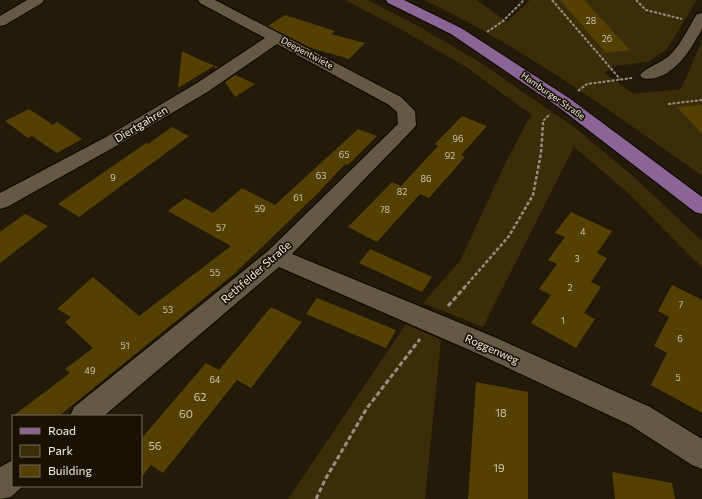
<svg xmlns="http://www.w3.org/2000/svg" width="702" height="499" font-family="Commissioner,sans-serif">
	<rect width="100%" height="100%" fill="#231b09"/>
	<g fill="#3b2d09">
		<polygon points="345,0 368,0 416,25 478,61 574,127 634,177 702,241 702,268 628,193 574,147 483,327 423,303 460,261 504,166 527,122 532,115 466,67 404,31"/>
		<path d="M424 0H477L507 22 530 0H697L667 49 648 62 614 66 604 73 634 94 681 89 702 41V176C613 113 523 47 424 0Z"/>
		<polygon points="406,324 441,340 425,499 288,499"/>
	</g>
	<g fill="#554004">
		<polygon points="560,0 584,0 630,50 606,53"/>
		<polygon points="285,15 335,31 331,34 365,43 349,59 311,48 268,26"/>
		<polygon points="182,51 198,59 218,67 216,69 214,66 178,88"/>
		<polygon points="235,75 255,84 235,97 225,82"/>
		<polygon points="702,105 702,134 677,107"/>
		<polygon points="29,109 53,125 57,122 82,139 57,153 32,136 28,138 5,121"/>
		<polygon points="462,116 487,126 461,155 465,157 429,198 420,194 377,242 348,227 392,182 401,186 438,146 435,144"/>
		<polygon points="172,127 189,136 79,217 58,204 146,143 148,144"/>
		<polygon points="358,129 377,136 348,165 345,164 318,193 234,274 59,416 13,416 70,373 65,369 93,348 65,322 71,317 57,309 93,277 139,316 231,246 168,211 185,198 213,213 242,188 275,205"/>
		<polygon points="571,212 612,231 597,253 607,258 591,282 601,287 584,313 595,319 576,348 531,323 551,295 539,289 557,264 548,260 565,237 555,233"/>
		<polygon points="25,214 48,226 0,263 0,232"/>
		<polygon points="370,249 432,277 422,292 359,263"/>
		<polygon points="672,285 702,300 702,413 651,385 667,353 654,346 669,317 658,311"/>
		<polygon points="317,298 396,330 386,348 306,314"/>
		<polygon points="271,307 302,322 251,388 237,380 163,473 151,465 141,478 141,439 206,363 219,370"/>
		<polygon points="476,382 528,392 528,499 468,499"/>
		<polygon points="612,472 672,483 675,499 615,499"/>
	</g>
	<g fill="none" stroke-linecap="round" stroke-linejoin="round">
		<defs>
			<g id="minor">
				<polygon points="27,0 44,0 42,3 5,25 0,26 0,16"/>
				<polygon points="198,0 215,0 401,97 415,111 416,125 413,129 292,254 492,336 650,407 702,439 702,469 692,465 630,425 474,352 279,267 104,416 70,416 74,407 268,251 398,124 397,112 389,105 277,44 209,91 118,145 7,207 0,209 0,193 106,137 197,83 265,38 200,3"/>
				<path d="M702 13C702 18 702 23 702 28 701 32 698 36 696 39 687 57 665 84 642 78L640 75C645 68 661 63 669 56 681 45 688 28 697 14Z"/>
				<polygon points="13,460 13,486 23,486 11,497 0,499 0,467"/>
			</g>
			<polygon id="major" points="386,0 404,0 461,28 569,98 702,197 702,214 695,212 557,106 451,34 388,3"/>
		</defs>
		<use href="#minor" stroke="#0c0600" stroke-width="2"/>
		<use href="#major" stroke="#0c0600" stroke-width="2"/>
		<g stroke="#968f80" stroke-width="2" stroke-dasharray="3 1.5" stroke-linecap="butt">
			<polyline points="552,0 620,79"/>
			<polyline points="636,0 646,10 682,19"/>
			<polyline points="487,32 503,21 524,0"/>
			<polyline points="578,91 587,84 632,78"/>
			<polyline points="668,104 702,100"/>
			<polyline points="543,125 543,121 550,114"/>
		</g>
		<polyline stroke="#968f80" stroke-width="2.5" stroke-dasharray="3.5 2" stroke-linecap="butt" points="464,288 509,236 533,195 541,153 543,124"/>
		<g stroke="#968f80" stroke-width="3" stroke-dasharray="5 2.5" stroke-linecap="butt">
			<polyline points="448,306 465,287"/>
			<polyline points="316,499 326,478 367,408 420,339"/>
		</g>
		<use href="#minor" fill="#635a46" fill-rule="evenodd"/>
		<use href="#major" fill="#8a6595" fill-rule="evenodd"/>
	</g>
	<g text-anchor="middle" stroke-width="3.5" stroke-linejoin="round" paint-order="stroke">
		<g font-size="9" fill="#cec5ad">
			<text x="591" y="24">28</text>
			<text x="607" y="42">26</text>
			<text x="458" y="142">96</text>
			<text x="344" y="158">65</text>
			<text x="450" y="159">92</text>
			<text x="321" y="179">63</text>
			<text x="113" y="181">9</text>
			<text x="426" y="182">86</text>
			<text x="402" y="195">82</text>
			<text x="298" y="201">61</text>
			<text x="260" y="212">59</text>
			<text x="385" y="213">78</text>
			<text x="221" y="231">57</text>
			<text x="583" y="235">4</text>
			<text x="577" y="262">3</text>
			<text x="215" y="276">55</text>
			<text x="570" y="291">2</text>
			<text x="681" y="308">7</text>
			<text x="168" y="313">53</text>
			<text x="563" y="324">1</text>
			<text x="680" y="342">6</text>
			<text x="125" y="349">51</text>
			<text x="90" y="374">49</text>
			<text x="678" y="381">5</text>
			<text x="215" y="383">64</text>
		</g>
		<g font-size="9" fill="#f6f1e5" stroke="#191202">
			<text transform="translate(307 53) rotate(28)" y="3">Deepentwiete</text>
			<text transform="translate(553 96) rotate(35)" y="3">Hamburger Straße</text>
		</g>
		<g font-size="11" fill="#f6f1e5" stroke="#191202">
			<text transform="translate(141 124) rotate(-31)" y="4">Diertgahren</text>
			<text transform="translate(256 272) rotate(-41)" y="4">Rethfelder Straße</text>
			<text transform="translate(492 349) rotate(24)" y="4">Roggenweg</text>
		</g>
		<g font-size="11" fill="#cec5ad">
			<text x="200" y="401">62</text>
			<text x="501" y="417">18</text>
			<text x="186" y="418">60</text>
			<text x="155" y="450">56</text>
			<text x="499" y="472">19</text>
		</g>
	</g>
	<rect x="12" y="415" width="130" height="72" fill="#191202" stroke="#716b5d"/>
	<rect x="20" y="428" width="20" height="6" fill="#8a6595" stroke="#716b5d"/>
	<text x="48" y="435" font-size="12" fill="#f6f1e5">Road</text>
	<rect x="20" y="445" width="20" height="12" fill="#3b2d09" stroke="#716b5d"/>
	<text x="48" y="455" font-size="12" fill="#f6f1e5">Park</text>
	<rect x="20" y="465" width="20" height="12" fill="#554004" stroke="#716b5d"/>
	<text x="48" y="475" font-size="12" fill="#f6f1e5">Building</text>
</svg>
